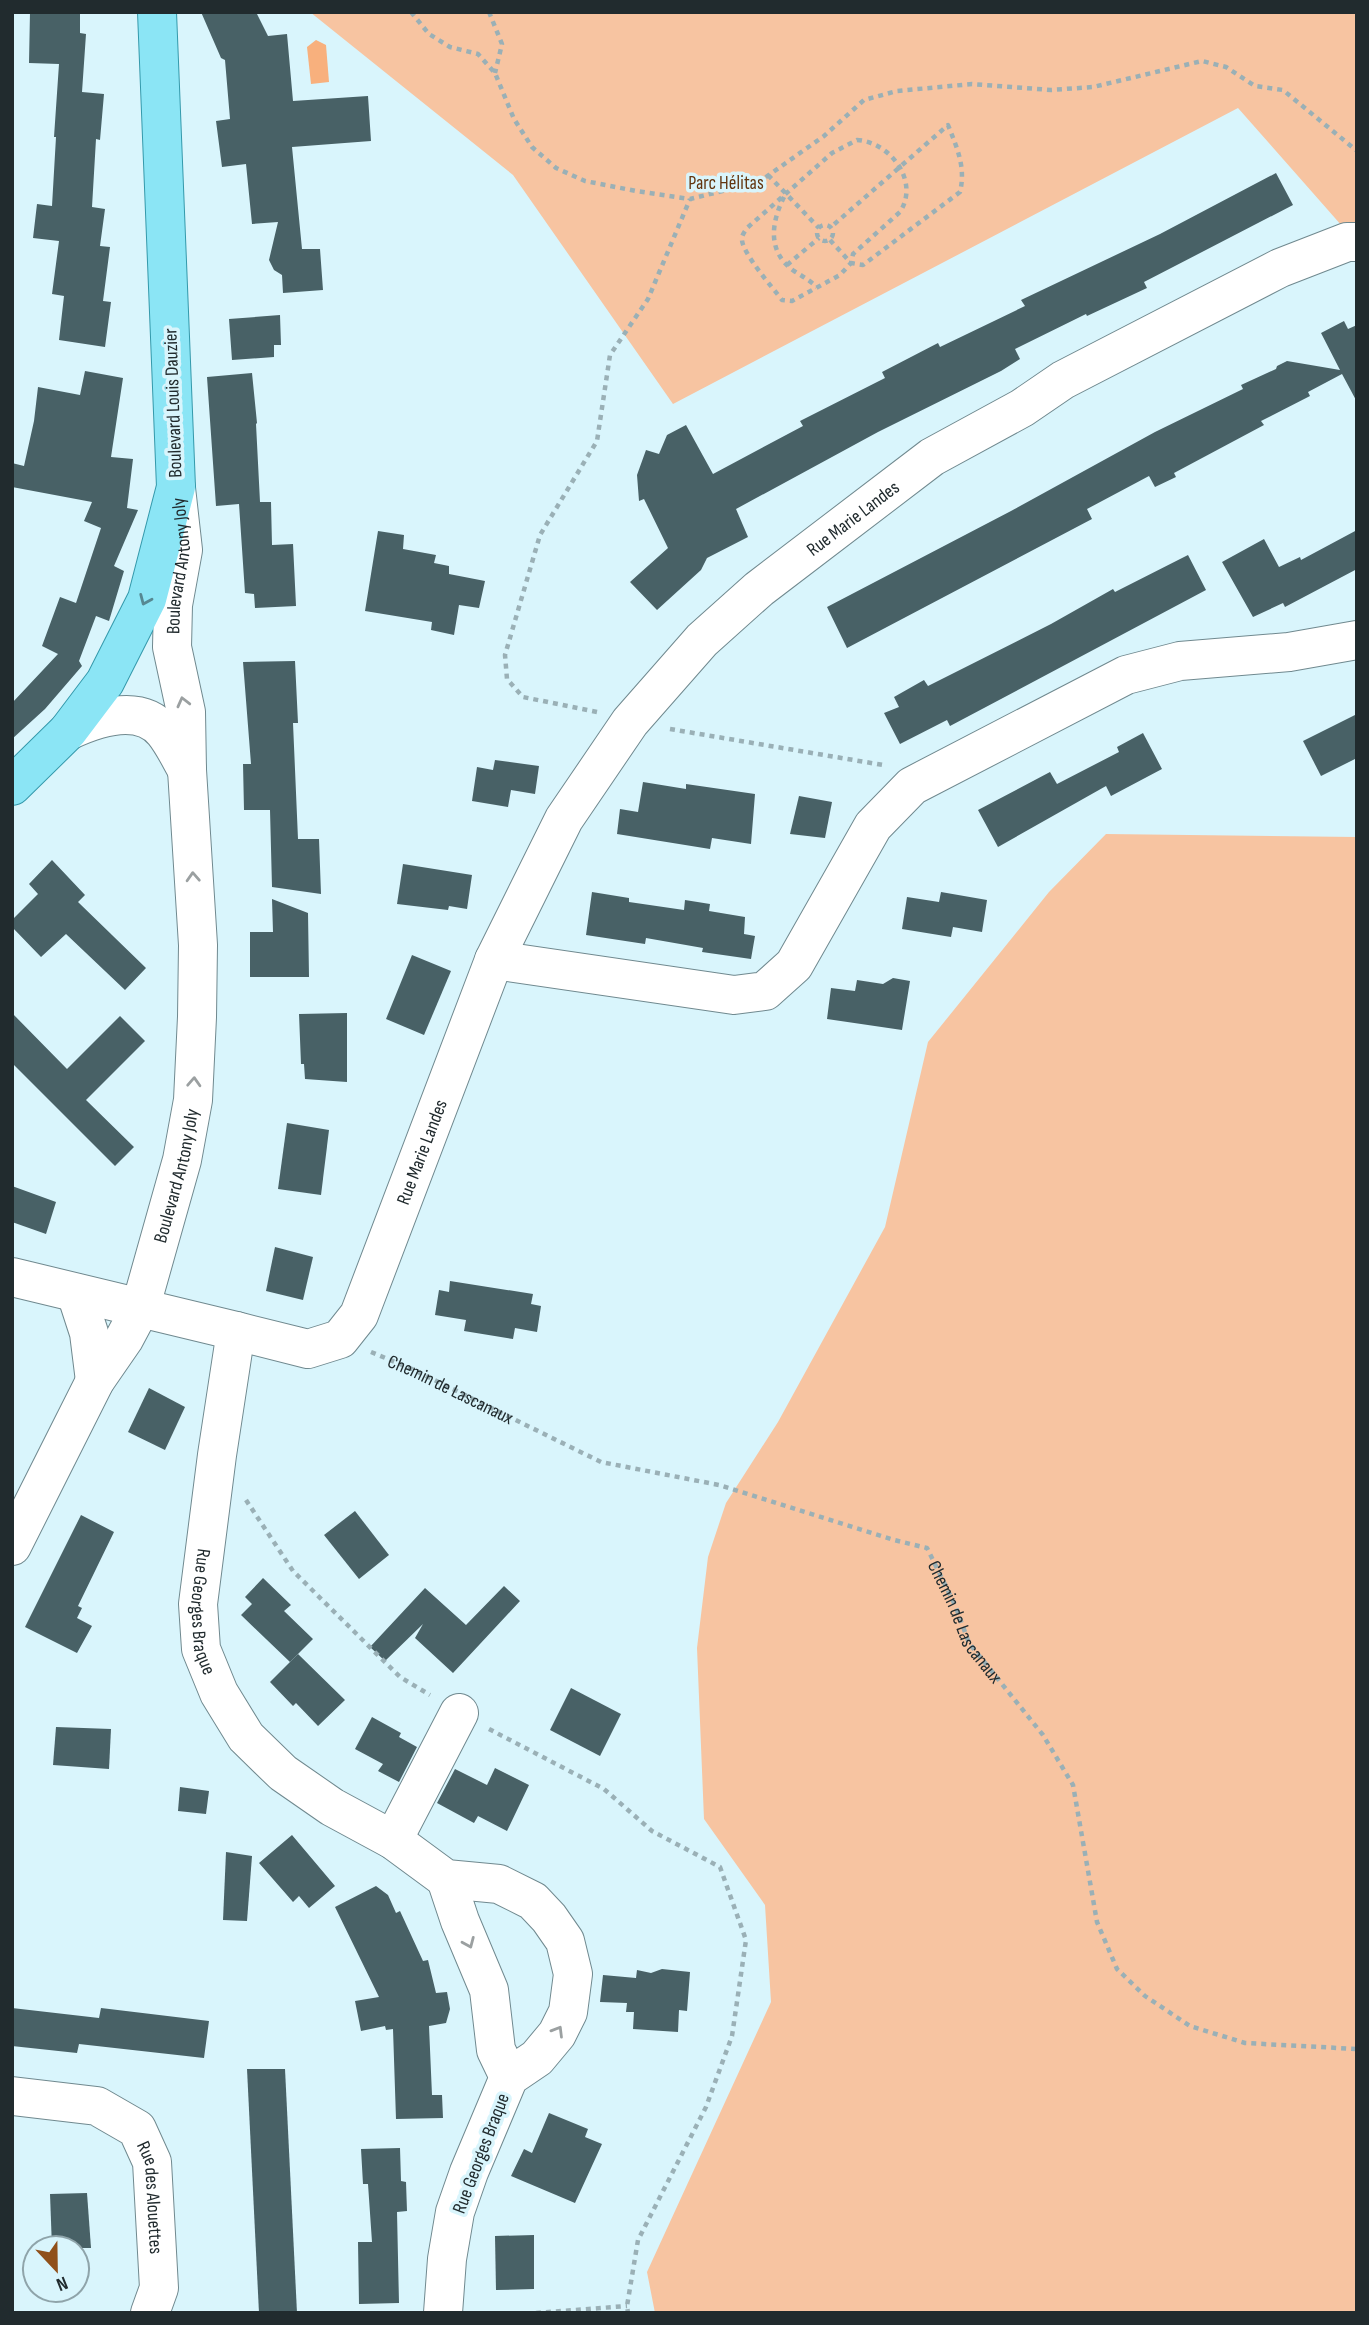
<svg xmlns="http://www.w3.org/2000/svg" width="1369" height="2325" font-family="'Sofia Sans Condensed',sans-serif">
	<rect width="100%" height="100%" fill="#d9f5fc"/>
	<g fill="#f7c4a1">
		<polygon points="310,12 1357,12 1357,225 1342,226 1238,108 673,404 513,175"/>
		<polygon points="1106,834 1357,837 1357,2313 655,2313 647,2272 771,2002 765,1905 704,1819 697,1648 708,1557 726,1503 778,1422 885,1227 928,1042 1049,892"/>
	</g>
	<polygon fill="#f8b07d" points="316,40 326,45 329,82 311,84 307,47"/>
	<g fill="#486166">
		<polygon points="30,12 80,12 80,33 86,34 82,92 104,94 100,140 96,139 92,207 105,209 100,246 110,247 103,301 111,302 105,347 59,340 64,296 52,294 59,241 33,238 37,204 52,206 56,137 54,137 59,64 29,63"/>
		<polygon points="201,12 256,12 268,36 287,34 293,101 368,96 371,141 292,147 302,249 320,249 323,290 283,293 282,275 274,270 269,260 278,222 252,224 246,164 222,167 216,121 230,119 225,60 221,58"/>
		<polygon points="1276,173 1293,205 1144,282 1147,288 1087,316 1086,314 1015,349 1020,359 1001,371 878,432 736,509 748,537 707,558 701,570 657,610 630,582 668,548 644,499 639,501 637,475 646,450 659,454 667,435 686,425 713,474 803,426 800,421 885,378 882,372 938,343 940,347 1025,306 1021,300 1160,234"/>
		<polygon points="280,315 281,345 274,345 274,357 232,360 229,319"/>
		<polygon points="1344,321 1348,329 1357,325 1357,402 1342,374 1308,392 1310,396 1261,421 1264,425 1174,473 1176,477 1155,487 1149,476 1087,509 1092,519 847,648 827,607 1011,511 1155,432 1243,389 1241,385 1276,369 1277,366 1287,361 1340,370 1321,333"/>
		<polygon points="85,371 123,378 111,457 133,459 127,508 138,510 114,566 124,571 109,621 96,616 79,661 82,666 45,709 12,739 12,703 58,654 42,646 60,597 76,603 101,528 84,521 92,502 12,487 12,463 24,466 34,421 38,387 80,395"/>
		<polygon points="252,373 257,423 256,424 260,502 271,502 272,545 293,544 296,606 255,608 254,594 245,593 239,504 216,506 207,377"/>
		<polygon points="1357,530 1357,569 1285,607 1283,603 1253,617 1222,562 1264,539 1279,567 1300,557 1301,560"/>
		<polygon points="378,531 404,535 403,549 436,555 434,563 449,566 449,574 485,581 479,608 459,605 454,635 431,630 432,622 365,611"/>
		<polygon points="1188,555 1206,590 950,726 947,720 900,744 884,713 899,707 894,697 924,680 928,686 1051,624 1113,589 1115,592"/>
		<polygon points="295,661 298,723 293,723 298,839 319,839 321,894 272,887 270,810 244,810 243,764 251,764 243,662"/>
		<polygon points="1357,714 1357,758 1321,776 1303,741"/>
		<polygon points="1143,733 1162,769 1111,796 1106,786 998,847 978,810 1050,772 1057,784 1119,752 1117,747"/>
		<polygon points="495,760 539,766 535,794 511,790 508,807 472,801 477,767 493,770"/>
		<polygon points="643,782 686,789 686,784 755,794 751,844 712,838 710,849 617,834 620,809 638,812"/>
		<polygon points="799,796 832,802 825,838 790,834"/>
		<polygon points="52,860 85,895 78,902 146,968 125,990 66,934 41,957 12,927 12,920 38,894 29,884"/>
		<polygon points="403,864 472,875 467,909 449,906 448,910 397,904"/>
		<polygon points="592,892 629,898 629,902 684,910 685,900 710,904 709,911 745,917 744,934 755,936 751,959 702,952 703,948 646,938 645,944 586,935"/>
		<polygon points="941,892 987,900 982,932 953,927 951,937 902,929 907,897 939,902"/>
		<polygon points="272,899 308,913 309,977 250,977 250,932 273,932"/>
		<polygon points="412,955 451,971 424,1035 386,1019"/>
		<polygon points="893,978 910,981 902,1030 827,1019 831,988 855,991 857,980 883,984"/>
		<polygon points="12,1013 67,1069 120,1016 145,1041 86,1100 134,1147 115,1166 12,1063"/>
		<polygon points="347,1013 347,1082 305,1079 304,1064 301,1064 299,1014"/>
		<polygon points="287,1123 329,1130 321,1195 278,1189"/>
		<polygon points="12,1186 56,1202 46,1234 12,1222"/>
		<polygon points="275,1247 313,1257 303,1300 266,1291"/>
		<polygon points="450,1281 533,1294 531,1304 541,1306 537,1332 515,1328 513,1339 464,1331 466,1320 435,1315 439,1290 449,1292"/>
		<polygon points="149,1388 185,1407 165,1450 128,1432"/>
		<polygon points="355,1511 389,1555 359,1579 324,1535"/>
		<polygon points="81,1515 114,1532 78,1606 82,1608 77,1618 92,1626 77,1653 25,1627"/>
		<polygon points="263,1578 291,1605 284,1611 313,1639 290,1662 241,1615 252,1604 245,1597"/>
		<polygon points="504,1586 520,1601 453,1673 415,1638 423,1624 385,1661 370,1647 425,1588 466,1625"/>
		<polygon points="298,1654 345,1700 318,1726 296,1703 293,1706 270,1682"/>
		<polygon points="571,1688 621,1714 600,1756 550,1730"/>
		<polygon points="372,1717 401,1733 399,1737 417,1747 399,1782 378,1771 383,1764 355,1749"/>
		<polygon points="56,1727 111,1729 109,1769 53,1765"/>
		<polygon points="495,1768 529,1785 507,1831 478,1816 474,1823 437,1803 455,1769 487,1785"/>
		<polygon points="180,1787 209,1791 206,1814 178,1811"/>
		<polygon points="292,1835 335,1886 309,1908 299,1896 293,1902 259,1863"/>
		<polygon points="226,1852 252,1856 247,1921 223,1920"/>
		<polygon points="376,1886 388,1895 396,1913 400,1911 423,1961 428,1960 436,1993 447,1992 450,2009 446,2023 429,2026 432,2095 442,2095 443,2118 396,2119 393,2029 386,2030 385,2026 361,2031 355,2001 379,1997 335,1907"/>
		<polygon points="662,1969 690,1972 687,2011 679,2010 678,2032 633,2029 634,2012 626,2012 627,2003 600,2002 603,1975 636,1978 637,1970 651,1973"/>
		<polygon points="12,2008 99,2018 101,2008 209,2021 204,2058 79,2044 77,2053 12,2046"/>
		<polygon points="247,2069 285,2069 297,2313 259,2313"/>
		<polygon points="549,2113 588,2129 585,2137 602,2144 575,2203 511,2176 524,2149 532,2153"/>
		<polygon points="400,2148 401,2181 406,2182 407,2211 397,2212 399,2303 359,2304 358,2242 372,2242 368,2184 363,2184 361,2149"/>
		<polygon points="87,2193 91,2248 52,2248 50,2194"/>
		<polygon points="534,2235 534,2289 496,2290 495,2236"/>
	</g>
	<g fill="none" stroke-linecap="round" stroke-linejoin="round">
		<defs>
			<g id="minor">
				<path d="M68 731C96 718 140 702 164 732 173 743 180 758 187 770"/>
				<polyline points="494,960 734,995 765,991 794,965 873,826 912,786 1126,675 1180,661 1289,652 1357,640"/>
				<path id="s2" d="M12 1277 236 1331 217 1455 198 1604 201 1649 219 1693 246 1737 283 1773 332 1807 393 1840 446 1879 499 1884 533 1901 549 1918 565 1941 573 1974 568 2012 557 2034 537 2058 509 2077 469 2172 455 2212 447 2259 443 2313"/>
				<polyline points="76,1293 89,1333 95,1381"/>
				<path id="s3" d="M236 1331 308 1349 340 1339 359 1315 494 960 564 819 630 722 702 640 759 589 932 457 1022 408 1063 380 1280 268 1347 242H1357"/>
				<path id="s4" d="M12 1546 95 1381 124 1339 140 1309 182 1160 193 1100 197 1017 198 945 187 770 186 712 172 647 173 605 183 550 176 488"/>
				<polyline points="393,1840 459,1713"/>
				<polyline points="446,1879 460,1921 489,1990 496,2050 509,2077"/>
				<path id="s5" d="M12 2096 97 2106 137 2129 152 2162 159 2288 150 2313"/>
			</g>
			<polyline id="major" points="12,786 68,731 105,682 147,599 176,487 157,12"/>
		</defs>
		<use href="#minor" stroke="#70898f" stroke-width="40"/>
		<use href="#major" stroke="#3499ab" stroke-width="40"/>
		<g stroke="#9ab0b6" stroke-width="4.5" stroke-dasharray="5 5" stroke-linecap="butt">
			<polyline points="411,12 429,34 450,47 478,54 495,73 514,119 532,147 556,168 585,181 636,191 690,199 759,182 824,136 864,100 897,91 972,84 1051,90 1093,87 1202,61 1226,67 1255,86 1283,90 1357,151"/>
			<polyline points="489,12 502,44 495,73"/>
			<path d="M857 140C890 142 920 181 900 212L853 254 851 263 840 275 792 301 782 300C774 289 740 251 742 238 742 235 745 231 747 228L832 153Z"/>
			<polyline points="768,175 819,228"/>
			<path d="M784 197C771 223 767 252 794 271 802 276 809 280 817 287"/>
			<circle cx="825" cy="233" r="8"/>
			<path d="M830 240 851 263 863 265 960 192C966 167 957 148 948 125L831 227"/>
			<polyline points="787,265 819,238"/>
			<polyline points="597,712 523,697 507,679 505,655 540,535 597,441 610,355 648,299 690,199"/>
			<polyline points="670,729 883,765"/>
			<path id="s1" d="M371 1352 412 1369 601 1462 719 1485 894 1540 927 1548 955 1605 969 1643 1043 1735 1073 1785 1097 1922 1117 1969 1145 1996 1190 2026 1245 2043 1357 2049"/>
			<polyline points="246,1500 293,1571 400,1677 430,1695"/>
			<polyline points="489,1729 604,1789 652,1831 720,1867 746,1940 732,2036 706,2107 638,2240 627,2306 628,2313"/>
			<polyline points="536,2313 627,2306"/>
		</g>
		<use href="#minor" stroke="#fff" stroke-width="38"/>
		<use href="#major" stroke="#8be5f5" stroke-width="38"/>
	</g>
	<defs><path id="oneway-chevron" d="M-2-3.5L2.5 0L-2 3.5" fill="none" stroke-width="1.6" stroke-linecap="round" stroke-linejoin="round" transform="scale(1.75)"/></defs>
	<use stroke="#568892" href="#oneway-chevron" transform="translate(145 600) rotate(113)"/>
	<g stroke="#9ba0a1">
		<use href="#oneway-chevron" transform="translate(183 702) rotate(-104)"/>
		<use href="#oneway-chevron" transform="translate(193 877) rotate(-93)"/>
		<use href="#oneway-chevron" transform="translate(194 1082) rotate(-87)"/>
		<use href="#oneway-chevron" transform="translate(469 1943) rotate(67)"/>
		<use href="#oneway-chevron" transform="translate(558 2031) rotate(-59)"/>
	</g>
	<g text-anchor="middle" stroke-width="7" stroke-linejoin="round" paint-order="stroke">
		<g font-size="19" fill="#63350f" stroke="#d9f5fc">
			<text x="726" y="189">Parc Hélitas</text>
		</g>
		<g font-size="19" fill="#212b2e" stroke="#d9f5fc">
			<text transform="translate(172 403) rotate(-92)" y="7">Boulevard Louis Dauzier</text>
			<text dy="7" stroke="none"><textPath href="#s3" startOffset="1096">Rue Marie Landes</textPath></text>
			<text dy="7" stroke="none"><textPath href="#s4" startOffset="1022">Boulevard Antony Joly</textPath></text>
			<text dy="7" stroke="none"><textPath href="#s3" startOffset="313">Rue Marie Landes</textPath></text>
			<text dy="7" stroke="none"><textPath href="#s4" startOffset="408">Boulevard Antony Joly</textPath></text>
			<text dy="7" stroke="none"><textPath href="#s1" startOffset="88">Chemin de Lascanaux</textPath></text>
			<text dy="7" stroke="none"><textPath href="#s2" startOffset="514">Rue Georges Braque</textPath></text>
			<text dy="7" stroke="none"><textPath href="#s1" startOffset="676">Chemin de Lascanaux</textPath></text>
			<text transform="translate(480 2153) rotate(-69)" y="7">Rue Georges Braque</text>
			<text dy="7" stroke="none"><textPath href="#s5" startOffset="203">Rue des Alouettes</textPath></text>
		</g>
	</g>
	<rect width="1369" height="2325" fill="none" stroke="#212b2e" stroke-width="28"/>
	<g transform="translate(56 2269) rotate(158)"><circle r="33" fill="#d9f5fc" stroke="#8fa4aa" stroke-width="2"/>
	<path d="M0-5L12 26L0 18L-12 26Z" fill="#90501a"/>
	<text y="-10" font-size="19" font-weight="bold" text-anchor="middle" fill="#212b2e">N</text>
	</g>
</svg>
